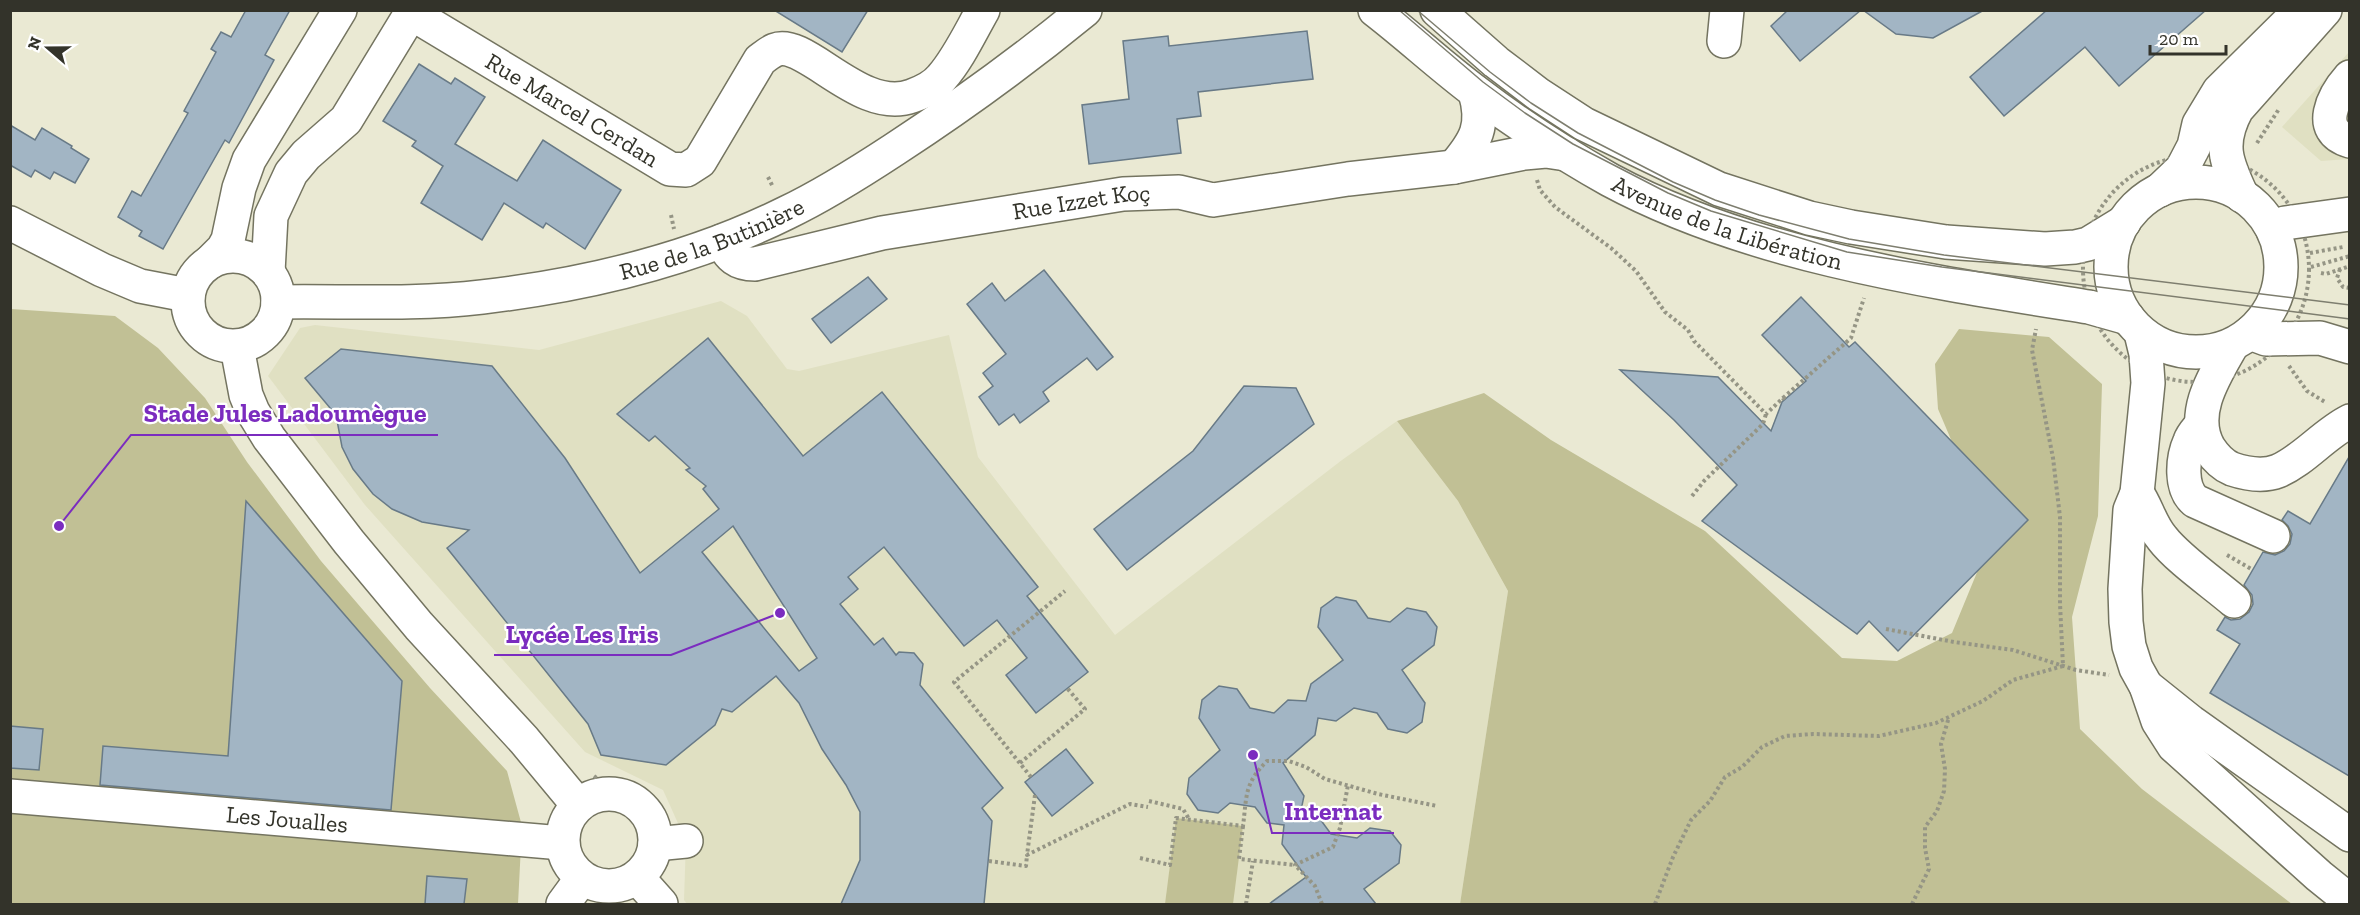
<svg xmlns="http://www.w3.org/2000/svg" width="2360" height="915" font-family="'Zilla Slab',serif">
	<rect width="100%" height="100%" fill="#eae9d3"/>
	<g fill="#e0e0c2">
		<polygon points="2349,52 2349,159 2321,161 2282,127"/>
		<polygon points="721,301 747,316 787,369 799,371 949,335 978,457 1115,635 1342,460 1397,421 1458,501 1508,591 1460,904 687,904 684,900 686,841 663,790 585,752 365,505 268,376 300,328 315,325 539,350"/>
	</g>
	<g fill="#c1c095">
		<polygon points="11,309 115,316 158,348 205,398 247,462 321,561 430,688 507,771 522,826 518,904 11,904"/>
		<polygon points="1959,329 2049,337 2102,384 2098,516 2072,617 2080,729 2142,789 2292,904 1460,904 1508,591 1458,501 1397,421 1484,393 1551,440 1705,531 1842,658 1897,661 1952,633 1992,536 1938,409 1935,364"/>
		<polygon points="1176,818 1243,826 1233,904 1165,904"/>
	</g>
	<g fill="#a2b5c4" stroke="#687a87" stroke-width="1.5" fill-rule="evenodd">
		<polygon points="246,10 290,10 265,55 274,60 229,143 225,140 163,249 139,236 142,231 118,217 132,191 141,196 188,113 184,111 216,52 211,49 221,32 231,37"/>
		<polygon points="774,10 868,10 842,52"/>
		<polygon points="1788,10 1861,10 1800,61 1771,26"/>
		<polygon points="1863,10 1984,10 1933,38 1896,34"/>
		<polygon points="2047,10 2206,10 2119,86 2085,47 2004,116 1970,77"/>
		<polygon points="1307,31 1313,79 1198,92 1201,116 1177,119 1181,153 1089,164 1082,105 1129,99 1123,41 1168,36 1169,46"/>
		<polygon points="419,64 451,84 455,78 485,97 455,144 517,181 543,140 621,190 585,249 546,223 543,228 504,203 482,240 421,203 443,166 412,146 416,141 383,121"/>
		<polygon points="10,125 35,140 42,128 72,146 71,148 89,159 75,183 54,172 50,179 35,170 31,177 10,165"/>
		<polygon points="1044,270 1113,357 1097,370 1087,358 1043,392 1049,401 1020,423 1014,414 999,425 979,397 993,386 983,373 1006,354 967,304 992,283 1005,301"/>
		<polygon points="868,277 887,299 831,343 812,319"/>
		<polygon points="1801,297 1849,347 1855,342 2028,520 1898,651 1869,621 1857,634 1702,521 1737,485 1674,420 1620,370 1718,377 1771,431 1782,402 1806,381 1762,335"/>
		<path d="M708 338 803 456 882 392 1038 587 1027 596 1088 672 1036 713 1006 675 1027 658 997 620 964 646 884 547 848 577 858 589 840 604 874 645 883 638 896 655 899 652 914 653 923 664 920 685 1003 788 982 808 992 821 984 904H841L860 860V812L846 785 822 749 799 703 776 676 732 712 722 709 715 725 666 765 601 755 588 724 447 548 469 530 422 522 392 509 373 494 353 469 342 447 336 415 305 378 341 349 492 366 565 458 640 573 719 509 703 489 706 486 686 470 690 468 655 436 649 441 617 414ZM733 526 817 658 799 671 702 552Z"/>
		<polygon points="1244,386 1296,388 1314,424 1127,570 1094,529 1193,451"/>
		<polygon points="2349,457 2349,776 2210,693 2240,644 2217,630 2225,617 2231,620 2240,619 2249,612 2253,604 2252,595 2244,585 2263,552 2275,555 2284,551 2290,544 2292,534 2288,526 2282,520 2288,511 2310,524"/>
		<polygon points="246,501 402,681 391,810 100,785 103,746 228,756"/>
		<polygon points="1336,597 1356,601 1368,618 1390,622 1407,608 1426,612 1437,627 1434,645 1402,670 1425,703 1422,722 1407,733 1388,729 1377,713 1354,708 1336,721 1318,718 1315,735 1283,763 1304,796 1300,815 1320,819 1331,834 1357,838 1370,828 1390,831 1401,845 1399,863 1364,889 1376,904 1269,904 1306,877 1282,844 1284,825 1267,823 1255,807 1230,803 1218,813 1198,810 1187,794 1189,778 1220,750 1199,718 1202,700 1219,686 1237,689 1250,708 1274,713 1288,700 1306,701 1311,684 1343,660 1318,627 1321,608"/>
		<polygon points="10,726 43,729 39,770 10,768"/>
		<polygon points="1066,749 1093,783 1052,816 1025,782"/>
		<polygon points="427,876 467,879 464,904 425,904"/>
	</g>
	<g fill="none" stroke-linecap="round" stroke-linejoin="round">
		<defs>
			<g id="minor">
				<path id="s1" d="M1375 10C1410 37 1442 67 1477 93 1519 125 1564 154 1610 180 1751 256 1932 282 2089 307L2128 318"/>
				<polyline points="1437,10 1496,62 1538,94 1584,124 1719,189 1809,218 1851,227 1946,242 2045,249 2075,247 2088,244 2124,222"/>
				<path id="s2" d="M411 13 670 169 686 170 700 161 760 60C764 57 770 52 775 50 806 38 860 115 912 96 923 92 935 86 942 77 958 59 971 31 983 10"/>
				<polyline points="1724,41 1727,10"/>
				<path d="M2350 77C2334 95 2314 131 2350 141"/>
				<path d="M1454 167C1476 141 1485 126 1475 92"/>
				<circle cx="2196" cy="267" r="85"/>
				<polyline points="2160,190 2182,169 2194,146 2199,124 2219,91 2301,10"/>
				<path d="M2242 196C2226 162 2218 144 2237 109L2325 10"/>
				<polyline points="10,223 102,270 140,286 187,295"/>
				<polyline points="2272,228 2285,223 2350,214"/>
				<path id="s3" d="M722 241C729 257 737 264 755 264L882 233 1123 194 1179 192 1213 200 1348 179 1454 167 1524 153 1546 151 1566 154"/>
				<circle cx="233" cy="301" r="45"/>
				<polyline points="210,262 223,249 228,240 239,188 249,160 340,10"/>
				<polyline points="268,272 271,216 291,173 306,155 346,120 413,10"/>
				<path id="s4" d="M278 302C346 301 414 305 482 297 586 285 691 260 786 213 824 195 860 172 895 149 961 106 1024 60 1085 10"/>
				<polyline points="2141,333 2146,354 2148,383 2137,493 2130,510 2125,589 2126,622 2129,646 2136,668 2146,686 2158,721 2174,746 2319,876 2350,901"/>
				<polyline points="2250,333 2266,339 2320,338 2350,347"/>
				<path d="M2232 345C2215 375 2189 414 2209 448 2215 457 2222 465 2232 469 2247 474 2263 477 2278 471 2304 460 2324 434 2350 421"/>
				<polyline points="237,347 246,395 253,412 269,438 349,542 419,626 524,740 578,805"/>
				<path d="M2201 425C2197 430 2192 435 2190 441 2182 459 2180 488 2195 501L2273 536"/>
				<path d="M2137 493C2147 507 2150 524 2162 538 2178 559 2213 583 2234 601"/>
				<polyline points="2146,686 2191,722 2350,835"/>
				<circle cx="609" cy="840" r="46"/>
				<path id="s5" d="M10 796 562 843"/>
				<polyline points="655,844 686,841"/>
				<polyline points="637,877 661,904"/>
				<polyline points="563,904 582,878"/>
			</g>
		</defs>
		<use href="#minor" stroke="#747460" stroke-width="36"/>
		<g stroke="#959585" stroke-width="4" stroke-dasharray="3 3" stroke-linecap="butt">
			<polyline points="2257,143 2279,109"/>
			<circle cx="2196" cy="269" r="113"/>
			<polyline points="768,177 773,187"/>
			<polyline points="1537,180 1540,190 1555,207 1611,248 1636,271 1665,312 1688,330 1694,341 1766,414 1783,398 1784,400"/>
			<polyline points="671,215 674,229"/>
			<polyline points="2310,253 2343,247"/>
			<polyline points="2311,267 2350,256"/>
			<polyline points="2340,269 2337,278 2343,287 2350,288"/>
			<polyline points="2321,273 2326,274 2350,266"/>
			<polyline points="2289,366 2307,391 2325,402"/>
			<polyline points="1783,398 1851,338 1864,298"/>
			<polyline points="1692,496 1704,481 1763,424 1766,414"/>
			<polyline points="2227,555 2253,570"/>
			<polyline points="1886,629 1954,642 2013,650 2076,670 2109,675"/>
			<polyline points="1020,763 1085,709 1067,688"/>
			<polyline points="594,776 620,795"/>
			<polyline points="1031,777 954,682 1065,591"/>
			<polyline points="1035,795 1027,855 1130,804 1148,807"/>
			<polyline points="1149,801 1183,809 1189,819"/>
			<polyline points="1243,826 1239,859 1295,865"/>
			<path d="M1140 858 1170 865 1176 818 1243 826C1247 795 1244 784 1267 761H1289L1306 767 1325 779 1378 794 1437 806"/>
			<polyline points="989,861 1026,866 1027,855"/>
			<polyline points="1246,904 1253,861"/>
			<polyline points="1322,904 1315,886 1295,865 1333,847 1340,828 1348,785"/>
			<polyline points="1655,904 1673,857 1691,820 1710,801 1725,777 1742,767 1762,747 1785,736 1813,734 1879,736 1936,723 1983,701 2013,680 2063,666 2060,604 2060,517 2053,458 2032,350 2036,329"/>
			<polyline points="1912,904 1929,869 1925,848 1925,827 1937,811 1944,791 1945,769 1941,744 1949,717"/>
		</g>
		<use href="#minor" stroke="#fff" stroke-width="33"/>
		<g stroke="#7e7e6f" stroke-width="1.5">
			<polyline points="1399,10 1483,82 1525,113 1573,144 1668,193 1711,211 1847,252 1942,267 2350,319"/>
			<polyline points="1417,10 1490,72 1531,103 1578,133 1673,182 1715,200 1759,215 1849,239 1944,255 2350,305"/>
		</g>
	</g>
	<g text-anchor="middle" stroke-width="4.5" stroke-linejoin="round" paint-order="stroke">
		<g font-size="24" fill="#33332a" stroke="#fff">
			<text dy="8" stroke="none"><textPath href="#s2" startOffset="188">Rue Marcel Cerdan</textPath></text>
			<text dy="8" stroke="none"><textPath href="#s3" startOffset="376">Rue Izzet Koç</textPath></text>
			<text dy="8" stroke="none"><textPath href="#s1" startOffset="416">Avenue de la Libération</textPath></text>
			<text dy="8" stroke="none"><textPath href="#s4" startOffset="442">Rue de la Butinière</textPath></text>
			<text dy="8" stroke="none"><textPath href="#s5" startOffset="278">Les Joualles</textPath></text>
		</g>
	</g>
	<path fill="none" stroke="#7b2cbf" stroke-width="2" d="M59 526L131 435H438M780 613L671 655H494M1253 755L1272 833H1394"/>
	<g fill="#7b2cbf" stroke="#fff" stroke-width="2">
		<circle cx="59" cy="526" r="6"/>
		<circle cx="780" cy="613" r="6"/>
		<circle cx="1253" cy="755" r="6"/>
	</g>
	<g font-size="26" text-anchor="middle" font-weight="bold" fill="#7b2cbf" stroke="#fff" stroke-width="4.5" stroke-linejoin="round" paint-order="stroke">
		<text x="285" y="422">Stade Jules Ladoumègue</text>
		<text x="582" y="643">Lycée Les Iris</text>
		<text x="1333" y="820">Internat</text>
	</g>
	<rect width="2360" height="915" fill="none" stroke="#33332a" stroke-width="24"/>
	<g transform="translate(48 48) rotate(290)" stroke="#ffffff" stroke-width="4.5" paint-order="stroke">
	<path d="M0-4.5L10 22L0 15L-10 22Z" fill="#33332a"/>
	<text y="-9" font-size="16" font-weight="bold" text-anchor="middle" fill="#33332a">N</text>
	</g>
	<path d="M2150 45v9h76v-9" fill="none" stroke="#33332a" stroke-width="3"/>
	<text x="2159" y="45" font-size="18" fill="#33332a" stroke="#ffffff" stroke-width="4.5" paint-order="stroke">20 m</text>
</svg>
